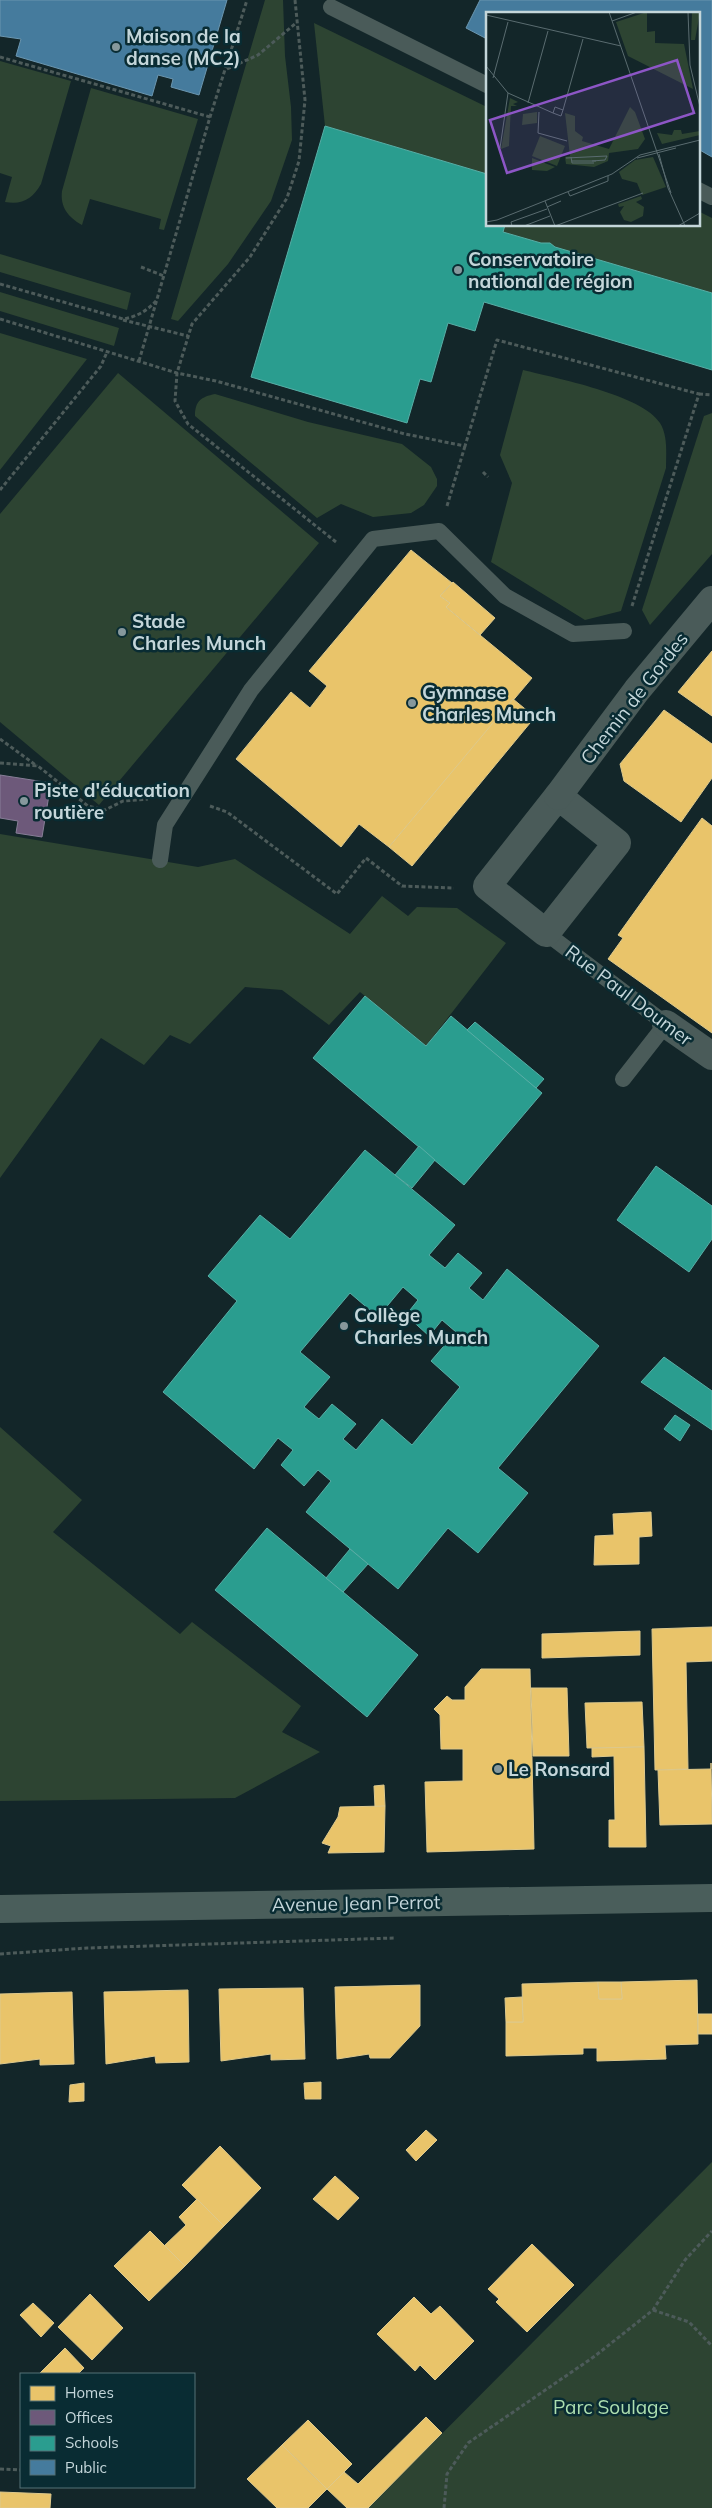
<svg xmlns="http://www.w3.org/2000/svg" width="712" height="2508" font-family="Mulish,sans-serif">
	<rect width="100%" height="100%" fill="#132629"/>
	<g fill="#2d4432">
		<polygon points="265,0 283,0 285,56 291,107 292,140 271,201 228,264 178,321 171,319"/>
		<polygon points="314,23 487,107 487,174 325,126"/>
		<path d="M0 61 71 81 41 184C32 199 23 205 5 202L12 177 0 173Z"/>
		<path d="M91 88 198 119 164 230 159 229 161 219 90 199 82 225C68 217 60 207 62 191Z"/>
		<polygon points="698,211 712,218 712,293 503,232 505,225 698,225"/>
		<polygon points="0,254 131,293 127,310 0,272"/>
		<polygon points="0,292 119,328 114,346 0,311"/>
		<polygon points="0,333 87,359 0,470"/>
		<path d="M523 370C555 378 643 395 660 423 668 436 666 453 666 468L621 611 585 620 491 562 512 483 500 455Z"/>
		<polygon points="118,373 319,543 99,805 0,722 0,514"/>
		<path d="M215 394 308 422 402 444 431 467 437 479V486L424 505 411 513 373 517 341 504 317 518 195 416C195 401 201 397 215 394Z"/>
		<polygon points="712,413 712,554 650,625 642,610 704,416"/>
		<polygon points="0,834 198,867 235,859 350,934 382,896 408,916 417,907 457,908 506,943 426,1046 360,992 329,1025 282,990 245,987 190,1044 170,1035 144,1065 101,1038 0,1178"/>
		<polygon points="0,1427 82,1500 53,1532 180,1634 192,1622 301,1706 282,1732 320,1752 235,1798 0,1801"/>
		<polygon points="712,2162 712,2508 368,2508"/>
	</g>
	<g fill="#e9c46a" stroke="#dec98c">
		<polygon points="411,550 452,583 440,596 450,603 446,607 532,678 389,847 359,824 341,847 236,759 291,692 310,708 327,686 309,671"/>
		<polygon points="453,582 495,618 480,635 446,607 450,603 440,596"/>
		<polygon points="712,651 712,716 678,692"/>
		<polygon points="513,699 535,717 412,866 389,847"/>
		<polygon points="664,710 712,744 712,778 681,822 624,781 620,764"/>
		<polygon points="702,818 712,826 712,1033 608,959 623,938 618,935"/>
		<polygon points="651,1512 652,1536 639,1537 639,1564 594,1565 595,1536 614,1535 613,1514"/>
		<polygon points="712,1627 712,1661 686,1662 688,1769 655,1770 652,1629"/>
		<polygon points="640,1631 640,1655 542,1658 542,1634"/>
		<polygon points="481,1669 530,1669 534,1849 427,1852 425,1782 463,1781 463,1749 441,1749 440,1715 434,1709 447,1696 452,1700 465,1700 465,1687"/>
		<polygon points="531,1688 567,1688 569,1756 533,1756"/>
		<polygon points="642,1702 644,1747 587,1748 585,1703"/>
		<polygon points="644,1747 646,1847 609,1847 609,1820 615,1820 614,1756 592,1757 592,1748"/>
		<polygon points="711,1763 712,1824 660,1825 658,1770 711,1769"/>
		<polygon points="384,1785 385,1806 375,1807 374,1786"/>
		<polygon points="385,1806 384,1852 328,1853 331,1846 322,1843 338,1817 340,1807"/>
		<polygon points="697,1980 698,2044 665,2045 666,2059 597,2061 597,2048 583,2048 583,2054 506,2056 506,2022 523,2022 522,1984 598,1982 599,1999 622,1999 621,1982"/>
		<polygon points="598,1982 621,1982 622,1999 599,1999"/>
		<polygon points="420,1985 420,2026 390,2058 370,2058 369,2054 337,2059 335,1987"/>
		<polygon points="303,1988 305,2059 271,2060 271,2054 221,2061 219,1989"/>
		<polygon points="188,1990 189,2062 156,2063 155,2056 106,2064 104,1992"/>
		<polygon points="72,1992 74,2064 40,2065 40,2059 0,2064 0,1994"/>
		<polygon points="522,1997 523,2022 506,2022 505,1998"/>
		<rect x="698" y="2014" width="14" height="20"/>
		<polygon points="321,2082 321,2099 305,2099 304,2083"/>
		<polygon points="84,2083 84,2101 69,2102 70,2085"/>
		<polygon points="426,2130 437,2140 416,2161 406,2150"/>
		<polygon points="220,2146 261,2188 224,2226 182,2185"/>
		<polygon points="335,2176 359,2198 338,2220 313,2199"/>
		<polygon points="197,2199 224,2226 185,2266 164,2246 186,2225 179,2217"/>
		<polygon points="150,2231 185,2266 149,2301 114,2266"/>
		<polygon points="532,2244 574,2285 527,2332 496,2302 499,2299 488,2289"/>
		<polygon points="90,2294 123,2328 92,2360 58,2327"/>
		<polygon points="414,2297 431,2314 440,2306 474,2341 435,2380 420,2365 415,2371 377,2334"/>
		<polygon points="33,2303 54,2323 41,2337 20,2315"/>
		<polygon points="65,2348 84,2368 78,2374 39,2374"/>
		<polygon points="426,2417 442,2433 368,2508 347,2508 327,2489 344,2472 358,2484"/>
		<polygon points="308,2420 352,2464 327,2489 282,2445"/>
		<polygon points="282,2445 327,2489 308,2508 277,2508 247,2479"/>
		<polygon points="0,2492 51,2494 50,2508 0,2508"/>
	</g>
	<polygon fill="#6d597a" stroke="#877e97" points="0,775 51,783 42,837 16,833 18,821 0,818"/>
	<g fill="#2a9d8f" stroke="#58aea6" fill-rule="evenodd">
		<polygon points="325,126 487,174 487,225 505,225 503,232 541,243 550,243 555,247 712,293 712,370 484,302 475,331 448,323 431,382 420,379 407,423 251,377"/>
		<polygon points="365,996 426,1046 451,1016 542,1093 464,1185 313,1058"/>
		<polygon points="475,1022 544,1079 536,1088 467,1030"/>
		<polygon points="419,1146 435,1160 412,1188 395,1175"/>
		<path d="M365 1150 455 1225 429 1255 445 1268 458 1253 482 1273 469 1288 483 1300 507 1269 599 1346 498 1468 528 1493 478 1553 448 1528 398 1589 306 1512 331 1481 318 1470 304 1486 281 1465 293 1450 278 1438 254 1469 163 1392 237 1301 208 1276 260 1215 290 1239ZM403 1287 418 1300 406 1315 429 1336 442 1320 456 1332 431 1361 460 1387 412 1445 382 1419 356 1450 343 1439 356 1424 332 1404 319 1419 304 1407 330 1377 300 1352 350 1293 378 1317Z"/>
		<polygon points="656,1166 712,1206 712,1239 689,1272 617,1220"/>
		<polygon points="664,1357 712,1391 712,1430 641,1382"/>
		<polygon points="675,1415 690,1425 680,1441 664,1429"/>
		<polygon points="267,1528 418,1655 367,1717 215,1590"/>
		<polygon points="350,1549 368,1564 343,1592 326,1578"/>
	</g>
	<g fill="#457b9d" stroke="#6b96af">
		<polygon points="0,0 227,0 199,95 171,87 173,79 158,75 152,96 16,56 21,39 0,36"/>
		<polygon points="480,0 712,0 712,157 698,149 698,14 487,14 487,39 466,28"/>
	</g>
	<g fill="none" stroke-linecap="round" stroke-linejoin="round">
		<g stroke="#4d5b5a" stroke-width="3" stroke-dasharray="4 2.5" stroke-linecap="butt">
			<polyline points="295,0 305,100 299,161 287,198 250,257 192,324 177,373 175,401 188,424 336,542"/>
			<polyline points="0,57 210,117"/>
			<polyline points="227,69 258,55 296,23"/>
			<polyline points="141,267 164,276"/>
			<path d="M0 284 123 319C136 317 147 311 156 301"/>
			<polyline points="0,319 177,373 216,381 405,434 465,446 497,340 699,394 632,606"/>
			<polyline points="123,320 188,336"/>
			<polyline points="139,361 210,117 247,0"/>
			<polyline points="699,394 712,395"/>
			<polyline points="483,472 488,477"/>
			<polyline points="0,490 101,366 107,352"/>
			<polyline points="447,506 465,446"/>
			<polyline points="0,739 37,766"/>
			<polyline points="0,763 38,766 88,806 105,810 123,801 148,799"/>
			<polyline points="210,806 227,812 337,894 366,858 402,886 454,888"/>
			<polyline points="0,1954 87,1948 394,1938"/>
			<polyline points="653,2310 689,2322 712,2346"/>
			<polyline points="0,2469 21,2470"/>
			<polyline points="444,2508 447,2474 468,2443 595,2356 653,2310 685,2260 712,2231"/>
		</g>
		<g stroke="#4a5b59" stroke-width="16">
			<polyline points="331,7 487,85"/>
			<polyline points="698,190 712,197"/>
			<polyline points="160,860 165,825 251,690 373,539 439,531 505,596 573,634 624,631"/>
			<polyline points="546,933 666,1024 623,1079"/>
		</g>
		<g stroke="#4a5b59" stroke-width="28">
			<polygon points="558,796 617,843 546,933 487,886"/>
			<polyline points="558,796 637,690 712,600"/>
			<polyline points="666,1024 712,1056"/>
		</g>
		<polyline stroke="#4a5e5b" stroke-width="28" points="0,1909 712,1898"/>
	</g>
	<g fill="#86989c" stroke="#092c33" stroke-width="2">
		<circle cx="116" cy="47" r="5"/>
		<circle cx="458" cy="270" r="5"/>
		<circle cx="122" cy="632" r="5"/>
		<circle cx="412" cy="703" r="5"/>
		<circle cx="24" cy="801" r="5"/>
		<circle cx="344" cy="1326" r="5"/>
		<circle cx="498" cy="1769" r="5"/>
	</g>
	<g text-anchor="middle" stroke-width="5" stroke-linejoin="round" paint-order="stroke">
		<g font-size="19" font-weight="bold" fill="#c4d6da" stroke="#092c33" text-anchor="start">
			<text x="126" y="43">Maison de la<tspan x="126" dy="22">danse (MC2)</tspan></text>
			<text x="468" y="266">Conservatoire<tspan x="468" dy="22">national de région</tspan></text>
			<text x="132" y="628">Stade<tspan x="132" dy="22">Charles Munch</tspan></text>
			<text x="422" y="699">Gymnase<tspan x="422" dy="22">Charles Munch</tspan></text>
			<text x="34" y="797">Piste d'éducation<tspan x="34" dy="22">routière</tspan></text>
			<text x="354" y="1322">Collège<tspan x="354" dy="22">Charles Munch</tspan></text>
			<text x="508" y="1776">Le Ronsard</text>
		</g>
		<g font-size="19" fill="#c4d6da" stroke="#092c33">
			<text transform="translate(634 698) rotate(-52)" y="7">Chemin de Gordes</text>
			<text transform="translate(629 995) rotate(37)" y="7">Rue Paul Doumer</text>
			<text transform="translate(356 1903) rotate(-1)" y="7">Avenue Jean Perrot</text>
		</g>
		<g font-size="19" fill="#addeaf" stroke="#092c33">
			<text x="611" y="2414">Parc Soulage</text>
		</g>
	</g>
	<g transform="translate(486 12)">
		<rect width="214" height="214" fill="#132629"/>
		<path d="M161 0V20L169 19V31L198 32 207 77 142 44 130 10ZM206 0H214L209 28H205ZM24 86 32 90 27 92 31 94H25L23 134 15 137ZM144 95 149 100 159 127 152 137 123 141 122 149 108 155 80 152 79 145 84 144 79 101 89 104V119L97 125 96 129 123 137ZM51 100V111L36 113 37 102ZM188 118H195L196 122 214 119V123L176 132 171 121 186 123ZM54 124 79 134 71 154 46 144ZM167 145 180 175 156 183 151 171 136 167 133 160 149 148ZM46 146 69 155 61 159 46 158ZM155 184 156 187 150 190 158 195 157 204 145 210 138 208 134 200 138 194 133 195 132 192Z" fill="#2d4432"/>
		<path fill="none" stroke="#5a6c70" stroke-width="1" d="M123 0 185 181M202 0 204 53 214 95M0 3 135 34M126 9 151 0M0 54 22 81 67 101M7 66 22 10M42 91 62 19M69 95 77 98 75 104 67 101ZM77 98 97 27M53 100 52 121 81 129M14 136 22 81M173 142 182 176 199 214M85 145 86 151H108M80 146 121 144 119 148 106 149H110M151 146 190 136M86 149H106M82 180 84 184 122 169V164M59 189 69 214M61 195 75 189M0 210 11 208 126 162 154 143 214 128M26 214 25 210 61 197M38 214 64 204M69 214 157 181M192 214 214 201"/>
		<path fill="#8d56c6" fill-opacity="0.15" stroke="#8d56c6" stroke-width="2.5" d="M191 48 208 101 21 161 4 108Z"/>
		<rect width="214" height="214" fill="none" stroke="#c4d6da" stroke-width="2.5"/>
	</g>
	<rect x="20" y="2373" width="175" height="115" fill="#092c33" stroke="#547076"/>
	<rect x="30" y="2386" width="25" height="15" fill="#e9c46a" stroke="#547076"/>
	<text x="65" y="2398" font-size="15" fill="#c4d6da">Homes</text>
	<rect x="30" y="2410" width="25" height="15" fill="#6d597a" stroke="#547076"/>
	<text x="65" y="2423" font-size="15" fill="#c4d6da">Offices</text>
	<rect x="30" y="2436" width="25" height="15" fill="#2a9d8f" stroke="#547076"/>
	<text x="65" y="2448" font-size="15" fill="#c4d6da">Schools</text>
	<rect x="30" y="2460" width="25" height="15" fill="#457b9d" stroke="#547076"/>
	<text x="65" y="2473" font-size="15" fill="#c4d6da">Public</text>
</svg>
